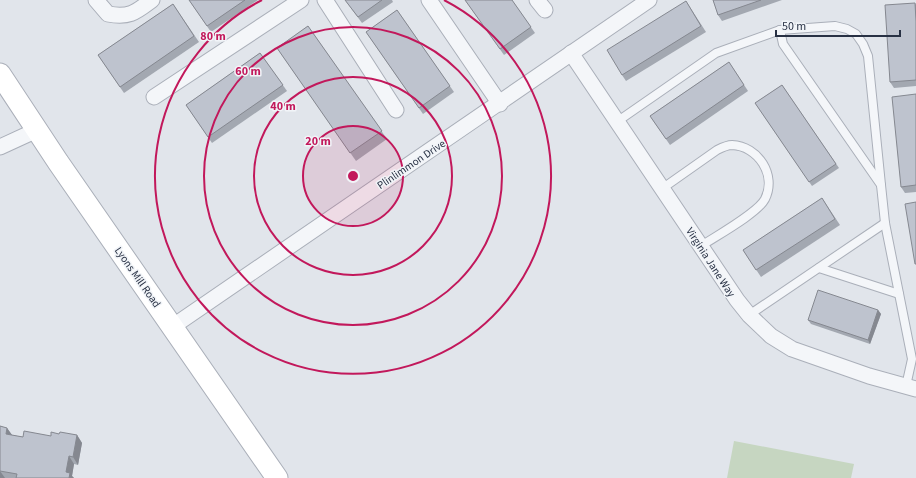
<svg xmlns="http://www.w3.org/2000/svg" width="916" height="478" font-family="'Source Sans 3',sans-serif">
	<rect width="100%" height="100%" fill="#e1e5eb"/>
	<polygon fill="#c6d6c1" points="734,441 854,464 851,478 727,478"/>
	<g fill="none" stroke-linecap="round" stroke-linejoin="round">
		<defs>
			<g id="lane">
				<polyline points="780,30 783,44 881,185 885,223 912,359 906,386"/>
				<polyline points="618,121 716,53 780,30 835,26 847,29 856,34 863,44 868,56 881,185"/>
				<path d="M663 188 717 150C721 148 727 145 732 145 758 146 777 175 765 199 758 213 716 236 701 246"/>
				<polyline points="819,268 899,294"/>
				<polyline points="749,315 885,223"/>
			</g>
			<g id="street">
				<path d="M96 0 108 14C130 18 136 12 152 0"/>
				<polyline points="325,0 396,110"/>
				<polyline points="429,0 500,104"/>
				<polyline points="537,0 545,10"/>
				<polyline points="571,53 737,300 749,315 771,336 792,349 869,376 916,389"/>
				<polyline points="154,97 301,0"/>
				<polyline points="0,147 37,130"/>
				<polyline points="172,327 649,0"/>
			</g>
			<polyline id="secondary" points="0,74 58,162 277,478"/>
		</defs>
		<use href="#lane" stroke="#aaafb9" stroke-width="10"/>
		<use href="#street" stroke="#aaafb9" stroke-width="17"/>
		<use href="#secondary" stroke="#aaafb9" stroke-width="23"/>
		<use href="#lane" stroke="#f4f6f9" stroke-width="8"/>
		<use href="#street" stroke="#f4f6f9" stroke-width="15"/>
		<use href="#secondary" stroke="#fff" stroke-width="21"/>
	</g>
	<g fill="#a3a8b1">
		<polygon points="189,0 258,0 211,32"/>
		<polygon points="345,0 392,0 393,2 362,23"/>
		<polygon points="465,0 512,0 535,33 504,55"/>
		<polygon points="713,0 782,0 722,21 718,15"/>
		<polygon points="686,1 706,32 626,81 622,75"/>
		<polygon points="173,4 199,42 124,93 98,55"/>
		<polygon points="916,5 916,86 894,88 890,82"/>
		<polygon points="397,10 454,92 423,114 366,32"/>
		<polygon points="308,26 387,139 356,161 277,48"/>
		<polygon points="260,53 287,91 212,143 186,105"/>
		<polygon points="729,62 748,91 670,145 650,116"/>
		<polygon points="782,85 839,168 812,186 755,103"/>
		<polygon points="916,94 916,192 905,193 901,187"/>
		<polygon points="822,198 840,225 761,277 743,250"/>
		<polygon points="878,310 881,314 870,344 811,324 808,320"/>
		<polygon points="0,426 7,428 12,435 23,437 51,436 59,434 77,435 82,443 78,465 74,464 72,476 74,478 0,478"/>
	</g>
	<g fill="#858890">
		<polygon points="915,3 916,5 916,21"/>
		<polygon points="878,310 881,314 870,344 868,340"/>
		<polygon points="7,428 12,435 6,434"/>
		<polygon points="77,435 82,443 78,465 73,457"/>
		<polygon points="69,456 74,464 72,476 74,478 69,478 66,472"/>
		<polygon points="0,471 5,478 0,478"/>
	</g>
	<g fill="#bec3ce" stroke="#858890">
		<polygon points="189,0 245,0 207,26"/>
		<polygon points="345,0 382,0 358,17"/>
		<polygon points="465,0 512,0 531,27 500,49"/>
		<polygon points="713,0 761,0 718,15"/>
		<polygon points="686,1 701,26 622,75 607,50"/>
		<polygon points="915,3 916,21 916,80 890,82 885,5"/>
		<polygon points="173,4 194,36 120,87 98,55"/>
		<polygon points="397,10 450,86 419,108 366,32"/>
		<polygon points="308,26 382,131 350,153 277,48"/>
		<polygon points="260,53 283,85 208,137 186,105"/>
		<polygon points="729,62 744,85 666,139 650,116"/>
		<polygon points="782,85 836,164 809,182 755,103"/>
		<polygon points="916,94 916,185 901,187 892,97"/>
		<polygon points="822,198 835,219 756,270 743,250"/>
		<polygon points="916,202 916,264 915,264 905,204"/>
		<polygon points="818,290 878,310 868,340 808,320"/>
		<polygon points="0,426 7,428 6,434 23,437 24,431 51,436 51,432 59,434 60,432 77,435 73,457 69,456 66,472 70,473 69,478 16,478 17,474 0,471"/>
	</g>
	<circle cx="353" cy="176" r="50" fill="#c2185b" fill-opacity=".12"/>
	<g fill="none" stroke="#c2185b" stroke-width="2">
		<circle cx="353" cy="176" r="50"/>
		<circle cx="353" cy="176" r="99"/>
		<circle cx="353" cy="176" r="149"/>
		<path d="M444 0A198 198 0 1 1 262 0"/>
	</g>
	<g text-anchor="middle" stroke-width="3" stroke-linejoin="round" paint-order="stroke">
		<g font-size="11" fill="#283144" stroke="#f1f4f8">
			<text transform="translate(411 164) rotate(-34)" y="4">Plinlimmon Drive</text>
			<text transform="translate(711 262) rotate(57)" y="4">Virginia Jane Way</text>
			<text transform="translate(138 277) rotate(55)" y="4">Lyons Mill Road</text>
		</g>
	</g>
	<circle cx="353" cy="176" r="6" fill="#c2185b" stroke="#f1f4f8" stroke-width="2"/>
	<g font-size="12" text-anchor="middle" font-weight="bold" fill="#c2185b" stroke="#f1f4f8" stroke-width="3" stroke-linejoin="round" paint-order="stroke">
		<text x="213" y="40">80 m</text>
		<text x="248" y="75">60 m</text>
		<text x="283" y="110">40 m</text>
		<text x="318" y="145">20 m</text>
	</g>
	<path d="M776 30v6h124v-6" fill="none" stroke="#283144" stroke-width="2"/>
	<text x="782" y="30" font-size="12" fill="#283144" stroke="#f1f4f8" stroke-width="3" paint-order="stroke">50 m</text>
</svg>
